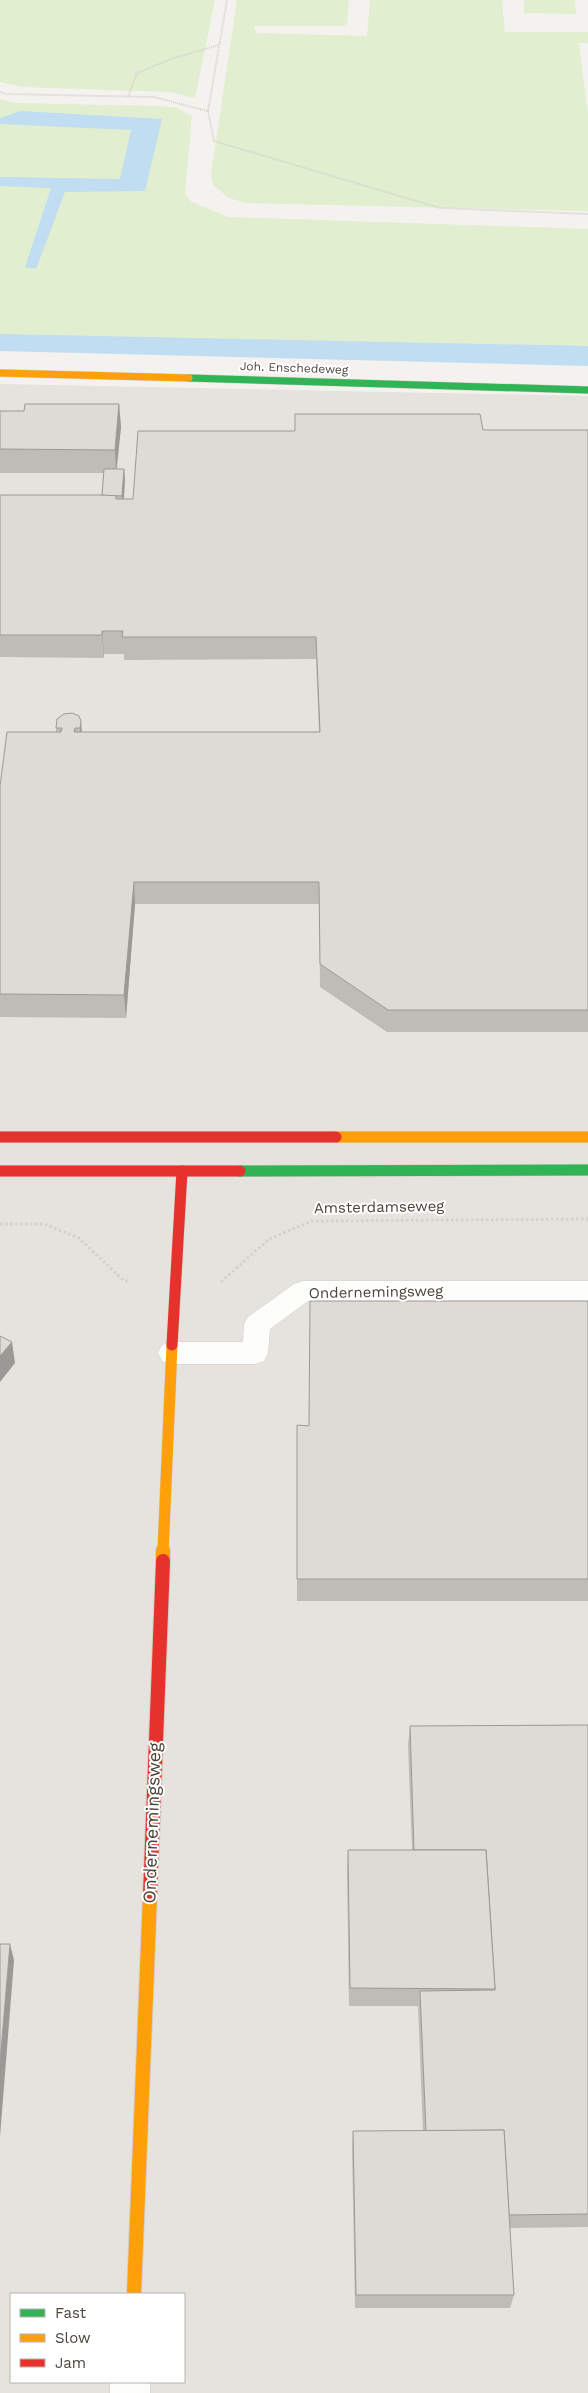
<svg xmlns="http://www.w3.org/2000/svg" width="588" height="2393" font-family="'Work Sans',sans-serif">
	<rect width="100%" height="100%" fill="#f4f2ee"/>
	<path fill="#e6e2de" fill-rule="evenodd" d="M0 384 588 396V2393H0ZM11 2294H184V2382H11Z"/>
	<g fill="#e1eecf">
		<polygon points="0,0 215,0 195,98 170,92 22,87 0,82"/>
		<polygon points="237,0 349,0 347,24 344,26 254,26 256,33 367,36 370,0 502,0 505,32 588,32 588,43 579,43 588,114 588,211 246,203 229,198 213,185 211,174"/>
		<polygon points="524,0 575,0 576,14 524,13"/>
		<polygon points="0,99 15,103 159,106 177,108 192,116 185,193 190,201 228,217 588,229 588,358 0,344"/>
	</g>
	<g fill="#c0ddf1">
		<polygon points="21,111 162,119 145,191 65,192 36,269 25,267 51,188 0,186 0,177 120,179 131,130 0,124 0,118"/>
		<polygon points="0,334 588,346 588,366 0,351"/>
	</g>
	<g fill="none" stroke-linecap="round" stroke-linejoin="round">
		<defs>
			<polygon id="lane" points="303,1281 588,1281 588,1301 308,1301 270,1329 268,1353 264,1361 255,1364 171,1364 162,1361 158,1353 162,1345 171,1342 243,1342 244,1324 248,1317 294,1284"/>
			<rect id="street" x="110" y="2382" width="40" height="11"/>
			<polyline id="fast-far1" points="189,378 588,390"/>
			<polyline id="fast" points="240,1171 588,1170"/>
			<polyline id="slow-far2" points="0,373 189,378"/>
			<g id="slow-far1">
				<polyline points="336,1137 588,1137"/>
				<polyline points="163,1552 172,1345"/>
			</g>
			<g id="slow">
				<polyline points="163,1561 163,1551"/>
				<polyline points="134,2294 150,1895"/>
			</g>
			<g id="jam-far1">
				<polyline points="0,1137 336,1137"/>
				<polyline points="0,1171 240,1171"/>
				<polyline points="172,1345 182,1171"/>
			</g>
			<polyline id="jam" points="150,1895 163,1561"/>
		</defs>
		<use href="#lane" stroke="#d2d0cb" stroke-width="1"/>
		<use href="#street" stroke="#d2d0cb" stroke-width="1"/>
		<use href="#fast-far1" stroke="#d3cfc5" stroke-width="8"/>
		<use href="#fast" stroke="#d3cfc5" stroke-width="12"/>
		<use href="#slow-far2" stroke="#d3cfc5" stroke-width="8"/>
		<use href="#slow-far1" stroke="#d3cfc5" stroke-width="12"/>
		<use href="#slow" stroke="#d3cfc5" stroke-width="16"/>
		<use href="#jam-far1" stroke="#d3cfc5" stroke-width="12"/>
		<use href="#jam" stroke="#d3cfc5" stroke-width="16"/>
		<g stroke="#d3d2cc" stroke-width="2" stroke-dasharray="1 1" stroke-linecap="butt">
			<polyline points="0,92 6,94 154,97 208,111 214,141 440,208 588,214"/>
			<polyline points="128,97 137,73 174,58 219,45"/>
			<polyline points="208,111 227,0"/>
		</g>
		<g stroke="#d3d2cc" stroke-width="3" stroke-dasharray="2.5 2.5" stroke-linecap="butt">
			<polyline points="0,1224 44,1224 79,1238 124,1281 130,1281"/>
			<polyline points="221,1282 269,1239 312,1221 588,1219"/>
		</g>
		<use href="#lane" fill="#fdfdfc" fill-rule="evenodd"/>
		<use href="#street" fill="#fdfdfc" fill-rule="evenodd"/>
		<use href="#fast-far1" stroke="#30b455" stroke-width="7"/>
		<use href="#fast" stroke="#30b455" stroke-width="11"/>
		<use href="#slow-far2" stroke="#ff9f0a" stroke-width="7"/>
		<use href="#slow-far1" stroke="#ff9f0a" stroke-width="11"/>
		<use href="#slow" stroke="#ff9f0a" stroke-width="14"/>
		<use href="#jam-far1" stroke="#e5322d" stroke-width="11"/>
		<use href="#jam" stroke="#e5322d" stroke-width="14"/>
	</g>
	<g fill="#bfbcb8">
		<polygon points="119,404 121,427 117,469 124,469 125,480 124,499 133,499 483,430 588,430 588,1032 387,1032 320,987 319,904 135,904 126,1018 0,1017 0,786 56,732 56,728 72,713 82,732 319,732 316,659 124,660 124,654 104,654 104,658 0,657 0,495 102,495 104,473 0,473 0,411 24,411"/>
		<polygon points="588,1301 588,1601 297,1601 297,1425 309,1426"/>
		<polygon points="588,1725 588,2227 510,2228 514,2295 510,2308 355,2308 352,2147 353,2131 423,2131 418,2006 349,2006 347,1869 348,1850 412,1850 408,1745 410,1726"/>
	</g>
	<g fill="#9b9996">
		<polygon points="119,404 121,427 116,473 115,450"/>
		<polygon points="124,469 125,480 123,507 122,496"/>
		<polygon points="102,631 104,654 104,658 102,635"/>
		<polygon points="81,721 83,744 82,751 80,728"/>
		<polygon points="134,882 135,904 126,1018 124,995"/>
		<polygon points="12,1342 15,1363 0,1382 0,1356"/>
		<polygon points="10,1944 14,1960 0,2137 0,2063"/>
	</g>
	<g fill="#dedbd6" stroke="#9b9996">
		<polygon points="25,404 119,404 115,450 0,449 0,411 24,411"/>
		<polygon points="295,414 480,414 483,430 588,430 588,1010 388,1010 320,964 319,882 134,882 124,995 0,994 0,786 7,732 61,732 62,728 56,728 57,719 64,714 72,713 79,716 81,721 80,728 75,728 74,732 320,732 316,637 122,637 123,631 102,631 102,635 0,635 0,495 116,495 116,499 133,499 138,431 295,431"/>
		<polygon points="104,469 124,469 122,496 102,495"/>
		<polygon points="310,1301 588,1301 588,1579 297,1579 297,1425 309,1426"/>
		<polygon points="0,1336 12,1342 0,1356"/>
		<polygon points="588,1725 588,2214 509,2215 504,2130 426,2131 420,1991 495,1990 495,1989 486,1850 414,1850 410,1726"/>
		<polygon points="348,1850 486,1850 495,1989 350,1988"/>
		<polygon points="0,1944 10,1944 0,2063"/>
		<polygon points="504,2130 514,2295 356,2295 353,2131"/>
	</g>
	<g text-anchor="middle" stroke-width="4" stroke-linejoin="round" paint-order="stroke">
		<g font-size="12" fill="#4b4439" stroke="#fff">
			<text transform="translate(294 368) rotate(2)" y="4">Joh. Enschedeweg</text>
		</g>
		<g font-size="15" fill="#4b4439" stroke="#fff">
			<text transform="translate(379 1207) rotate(-1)" y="5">Amsterdamseweg</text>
			<text transform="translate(376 1292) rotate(-1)" y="5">Ondernemingsweg</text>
		</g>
		<g font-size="18" fill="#4b4439" stroke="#fff">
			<text transform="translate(152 1823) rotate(-88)" y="6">Ondernemingsweg</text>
		</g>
	</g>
	<rect x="10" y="2293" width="175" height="90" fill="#ffffff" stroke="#b7b4b0"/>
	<rect x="20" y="2309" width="25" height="8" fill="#30b455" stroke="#b7b4b0"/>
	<text x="55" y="2318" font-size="15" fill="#4b4439">Fast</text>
	<rect x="20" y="2334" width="25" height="8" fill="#ff9f0a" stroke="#b7b4b0"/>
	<text x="55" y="2343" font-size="15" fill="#4b4439">Slow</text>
	<rect x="20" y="2359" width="25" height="8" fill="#e5322d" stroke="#b7b4b0"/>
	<text x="55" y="2368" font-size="15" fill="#4b4439">Jam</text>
</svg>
